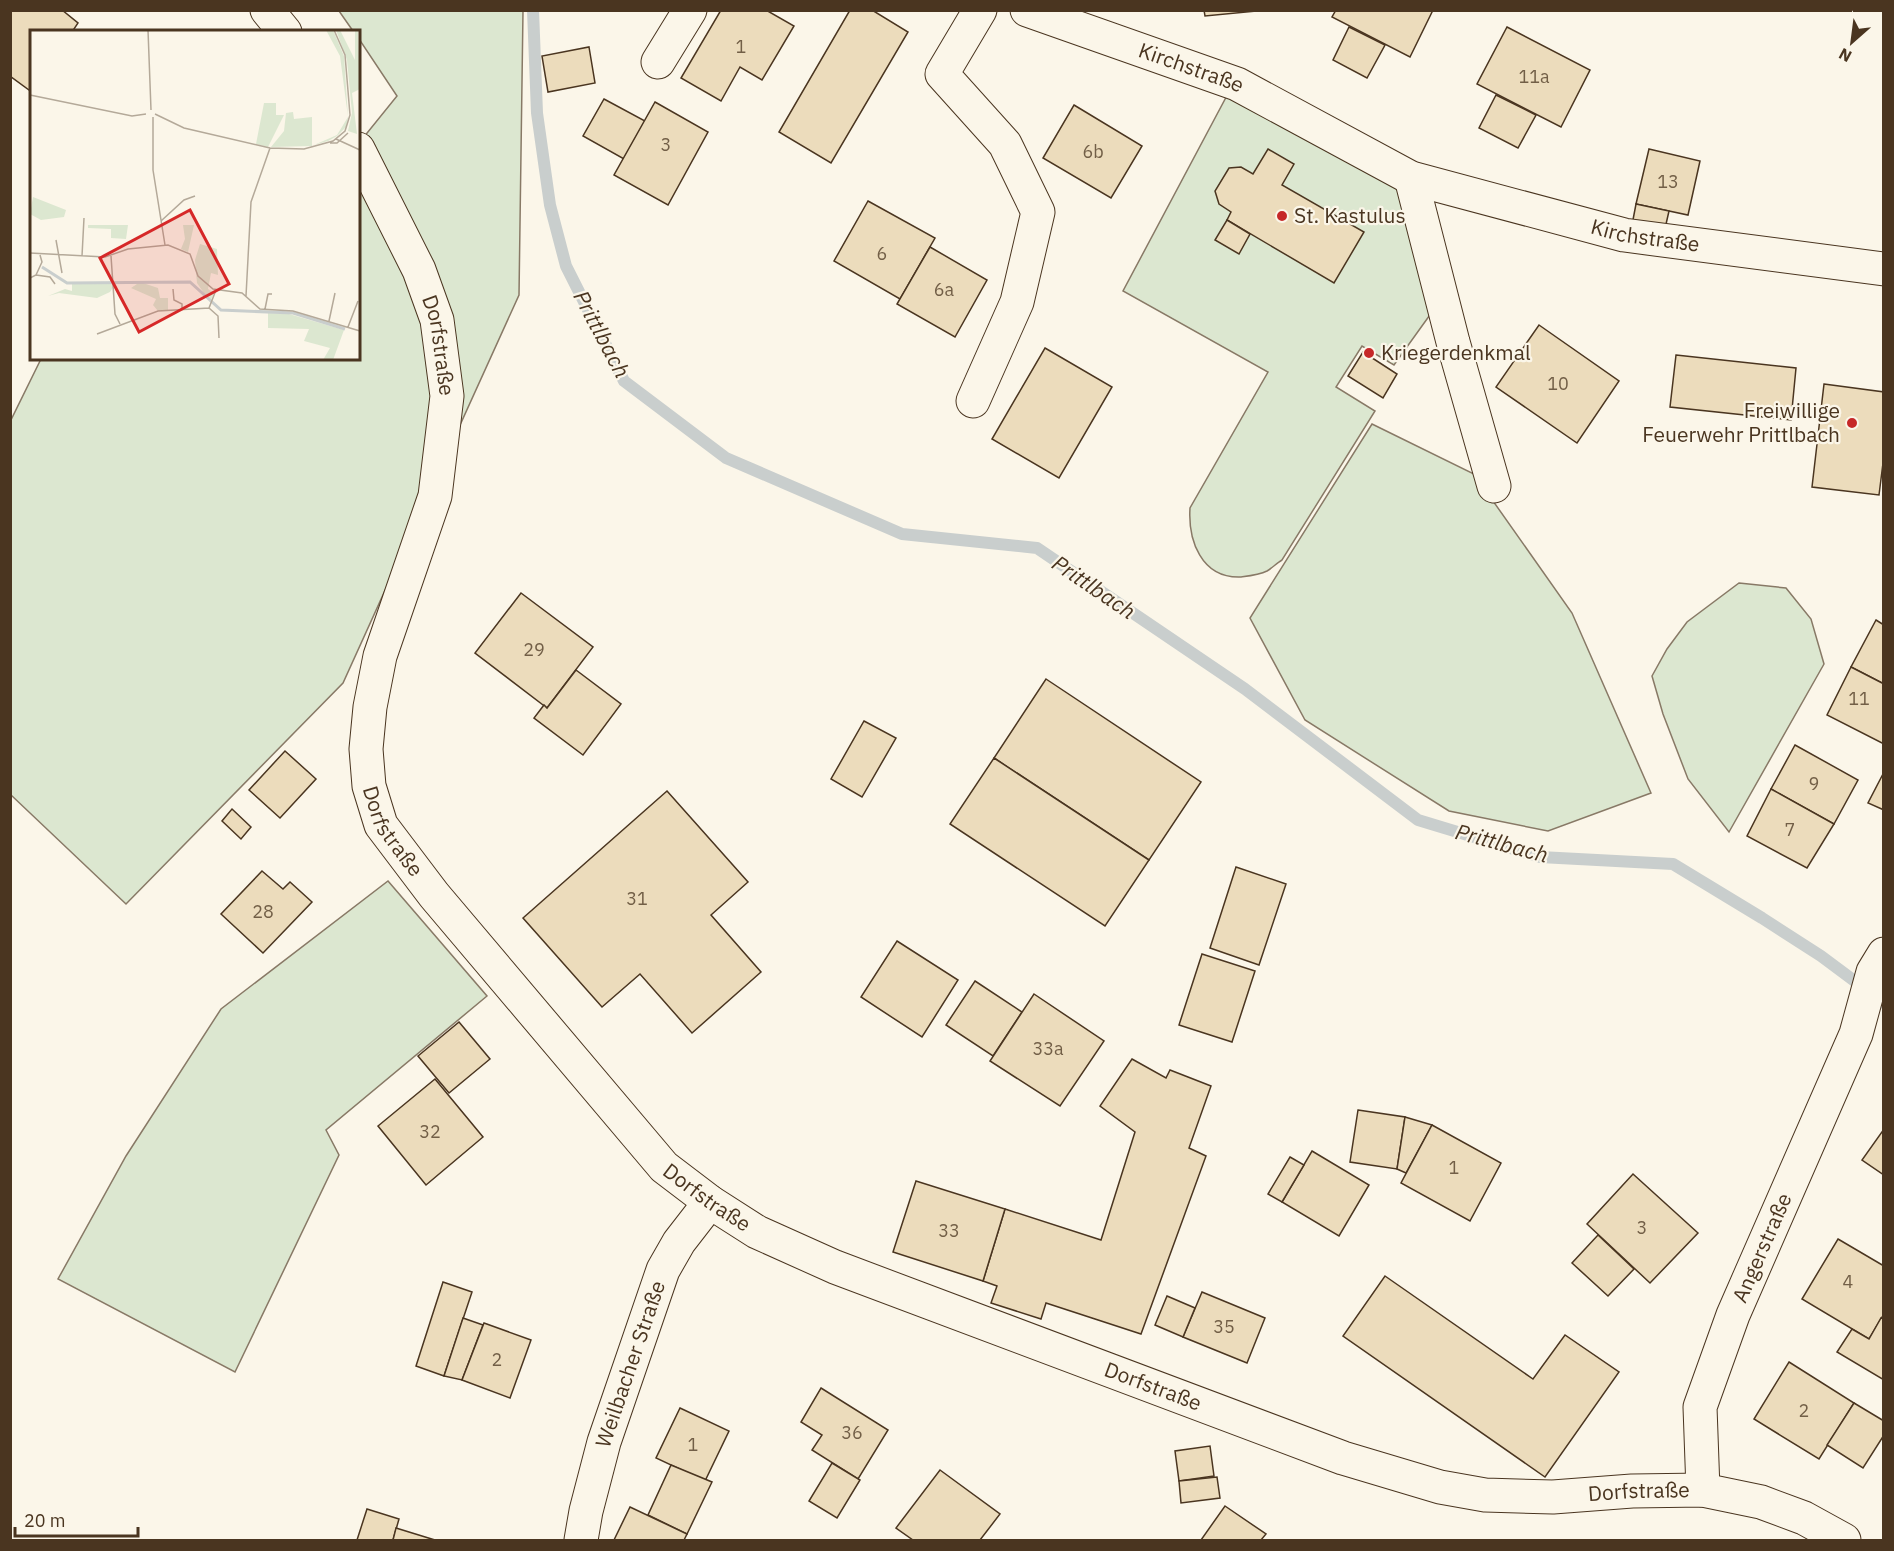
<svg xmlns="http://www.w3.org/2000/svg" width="1894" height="1551" font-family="'IBM Plex Sans',sans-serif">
	<rect width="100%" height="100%" fill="#fbf6e9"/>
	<g fill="#dce7d0" stroke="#887966" stroke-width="1.5">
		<polygon points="339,11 523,11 519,295 343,683 126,904 11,795 10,422 41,359 358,358 359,143 397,96 359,39 358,32 353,31"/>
		<path d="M1231 88 1403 181 1432 312 1394 365 1362 346 1336 387 1375 411 1282 560C1277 563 1272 568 1267 571 1259 575 1248 576 1240 577 1201 578 1188 540 1190 508L1268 372 1123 291Z"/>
		<polygon points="1372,424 1474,474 1572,613 1651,793 1548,831 1449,811 1305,720 1250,618"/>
		<polygon points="1739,583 1786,588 1811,619 1824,664 1729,832 1688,779 1663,714 1652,676 1667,649 1687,622"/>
		<polygon points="388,881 487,996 326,1130 339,1155 235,1372 58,1279 126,1156 221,1009"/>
	</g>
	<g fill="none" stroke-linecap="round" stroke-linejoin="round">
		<polyline stroke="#c9cecd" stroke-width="12" points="533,10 537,113 550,205 566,266 624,381 726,458 902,534 1037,548 1245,689 1418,820 1540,857 1673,864 1762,918 1821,956 1884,1003"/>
	</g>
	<g fill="#ecdcbc" stroke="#4a3520" stroke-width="1.5">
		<polygon points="10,10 62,10 78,23 72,32 32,32 32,86 29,90 10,76"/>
		<polygon points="721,10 766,10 794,26 762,80 740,67 721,101 681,78"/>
		<polygon points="850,10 872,10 908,32 831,163 779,132"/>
		<polygon points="1204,10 1267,10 1205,16"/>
		<polygon points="1336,10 1433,10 1410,57 1332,17"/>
		<polygon points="1349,27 1385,45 1367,78 1333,60"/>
		<polygon points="1507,27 1590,70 1561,127 1477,84"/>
		<polygon points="589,47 595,83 548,92 542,56"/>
		<polygon points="1496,95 1536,115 1518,148 1479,128"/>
		<polygon points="604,99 645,121 624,159 583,136"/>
		<polygon points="655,102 708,132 668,205 614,175"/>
		<polygon points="1074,105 1142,146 1111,198 1043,158"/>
		<polygon points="1268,149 1294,164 1282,185 1364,232 1334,283 1227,220 1231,212 1219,204 1215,191 1229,168 1241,167 1253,174"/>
		<polygon points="1649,149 1700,161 1688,215 1636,204"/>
		<polygon points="868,201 935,238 900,299 834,261"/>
		<polygon points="1636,204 1669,211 1664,233 1632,225"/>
		<polygon points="1227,220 1250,234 1239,254 1215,240"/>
		<polygon points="930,247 987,280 955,337 897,304"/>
		<polygon points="1539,325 1619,381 1577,443 1496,387"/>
		<polygon points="1045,348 1112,387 1059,478 992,439"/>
		<polygon points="1363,352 1397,374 1383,398 1348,376"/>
		<polygon points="1676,355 1796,368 1791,420 1670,407"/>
		<polygon points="1824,384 1884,392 1884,455 1879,495 1812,487"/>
		<polygon points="521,593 593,647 547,708 475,653"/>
		<polygon points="1876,620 1884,625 1884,684 1851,667"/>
		<polygon points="1851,667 1884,684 1884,744 1827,715"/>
		<polygon points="576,670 621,704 583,755 534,718 544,705 547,708"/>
		<polygon points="1046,679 1201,782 1149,860 994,758"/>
		<polygon points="864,721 896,738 862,797 831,779"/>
		<polygon points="1795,745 1858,780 1834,824 1771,789"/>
		<polygon points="285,751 316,779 280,818 249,790"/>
		<polygon points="994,758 1149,860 1105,926 950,824"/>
		<polygon points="1884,772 1884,810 1868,803"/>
		<polygon points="1771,789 1834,824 1807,868 1747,836"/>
		<polygon points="667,791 748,882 711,915 761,972 692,1033 640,974 602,1007 523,918"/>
		<polygon points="232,809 251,827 241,839 222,821"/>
		<polygon points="1236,867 1286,884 1259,965 1210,948"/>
		<polygon points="262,871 283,889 290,882 312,902 263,953 221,914"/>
		<polygon points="897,941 958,980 922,1037 861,997"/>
		<polygon points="1202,954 1255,971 1232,1042 1179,1025"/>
		<polygon points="975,981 1022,1012 993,1056 946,1025"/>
		<polygon points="1034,994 1104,1041 1060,1106 990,1061"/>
		<polygon points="459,1022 490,1059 449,1093 418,1056"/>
		<polygon points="1132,1059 1166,1078 1170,1070 1211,1086 1189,1148 1206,1156 1141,1334 1046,1303 1041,1319 991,1303 997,1286 983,1281 1005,1209 1101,1240 1135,1132 1100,1106"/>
		<polygon points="435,1079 483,1137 426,1185 378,1126"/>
		<polygon points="1358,1110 1405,1117 1397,1169 1350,1162"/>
		<polygon points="1405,1117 1432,1125 1406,1173 1397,1169"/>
		<polygon points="1432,1125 1501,1163 1470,1221 1401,1183"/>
		<polygon points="1884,1129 1884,1175 1862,1160"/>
		<polygon points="1312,1151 1369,1185 1339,1236 1282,1202"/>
		<polygon points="1290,1157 1304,1165 1282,1202 1268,1194"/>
		<polygon points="1633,1174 1698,1233 1650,1283 1587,1224"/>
		<polygon points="916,1181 1005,1209 983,1281 893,1252"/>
		<polygon points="1598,1235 1634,1269 1608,1296 1572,1263"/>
		<polygon points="1838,1239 1884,1266 1884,1314 1869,1339 1802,1299"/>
		<polygon points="1385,1276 1533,1379 1565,1335 1619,1372 1545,1477 1343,1336"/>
		<polygon points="443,1282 472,1292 444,1376 416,1366"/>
		<polygon points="1202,1292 1265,1318 1247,1363 1183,1337"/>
		<polygon points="1167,1296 1195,1308 1183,1337 1155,1325"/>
		<polygon points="463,1318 483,1325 462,1380 444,1376"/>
		<polygon points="1881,1318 1884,1319 1884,1380 1837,1352 1852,1329 1869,1339"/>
		<polygon points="484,1323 531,1340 510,1398 462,1380"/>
		<polygon points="1789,1362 1854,1403 1819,1459 1754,1419"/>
		<polygon points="821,1388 888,1430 858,1479 812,1450 822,1435 801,1422"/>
		<polygon points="1854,1403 1884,1421 1884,1435 1863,1468 1827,1445"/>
		<polygon points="680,1408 729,1431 705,1481 656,1458"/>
		<polygon points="1210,1446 1214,1476 1179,1481 1175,1451"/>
		<polygon points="832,1463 860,1480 837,1518 809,1501"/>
		<polygon points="671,1465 712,1482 687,1534 648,1515"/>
		<polygon points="940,1470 1000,1514 980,1540 913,1540 896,1528"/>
		<polygon points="1217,1477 1220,1498 1181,1503 1179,1481"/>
		<polygon points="1225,1506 1266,1534 1261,1540 1201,1540"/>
		<polygon points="630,1507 687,1534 684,1540 614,1540"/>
		<polygon points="367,1509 399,1519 393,1540 357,1540"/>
		<polygon points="396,1528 435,1540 393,1540"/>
	</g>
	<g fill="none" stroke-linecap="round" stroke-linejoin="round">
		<defs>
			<g id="minor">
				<polyline points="267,10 285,32"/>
				<path id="s1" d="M1027 10 1237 84 1411 178 1624 235 1884 269"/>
				<polyline points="658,62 690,10"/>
				<path id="s2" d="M358 149 419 270 437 320 447 396 435 496 380 656 370 707 366 749 369 786 381 825 434 895 664 1167 710 1202 757 1232 835 1267 1343 1458 1440 1487 1485 1495 1553 1497 1632 1491 1703 1490 1761 1502 1804 1518 1844 1540"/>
				<polyline points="1411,178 1453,342 1494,486"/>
				<polyline points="973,401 1017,302 1038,212 1005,144 942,74 980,10"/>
				<path id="s3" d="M1703 1490 1700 1407 1733 1315 1856 1034 1873 972 1884 954"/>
				<path id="s4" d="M581 1540 586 1511 604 1442 663 1270 679 1242 710 1202"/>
			</g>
		</defs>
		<use href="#minor" stroke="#4a3520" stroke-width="35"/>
		<use href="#minor" stroke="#fbf6e9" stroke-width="33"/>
	</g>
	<g fill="#c62828" stroke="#fbf6e9" stroke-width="2">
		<circle cx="1282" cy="216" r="6"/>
		<circle cx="1369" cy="353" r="6"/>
		<circle cx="1852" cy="423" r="6"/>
	</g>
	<g text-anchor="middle" stroke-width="4.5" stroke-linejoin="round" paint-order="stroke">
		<g font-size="18" fill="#725f47">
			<text x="741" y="53">1</text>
			<text x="1534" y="83">11a</text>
			<text x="666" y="151">3</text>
			<text x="1093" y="158">6b</text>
			<text x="1668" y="188">13</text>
			<text x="882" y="260">6</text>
			<text x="944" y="296">6a</text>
			<text x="1558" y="390">10</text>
			<text x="534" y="656">29</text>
			<text x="1859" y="705">11</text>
			<text x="1814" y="790">9</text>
			<text x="1790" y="836">7</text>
			<text x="637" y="905">31</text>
			<text x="263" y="918">28</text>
			<text x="1048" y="1055">33a</text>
			<text x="430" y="1138">32</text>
			<text x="1454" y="1174">1</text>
			<text x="1642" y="1234">3</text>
			<text x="949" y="1237">33</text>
			<text x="1848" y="1288">4</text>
			<text x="1224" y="1333">35</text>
			<text x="497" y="1366">2</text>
			<text x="1804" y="1417">2</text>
			<text x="852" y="1439">36</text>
			<text x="693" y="1451">1</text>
		</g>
		<g font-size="21" fill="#4a3520" stroke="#fbf6e9">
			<text dy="7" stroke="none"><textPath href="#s1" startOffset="174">Kirchstraße</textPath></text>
			<text dy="7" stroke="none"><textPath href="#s1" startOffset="662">Kirchstraße</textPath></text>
			<text dy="7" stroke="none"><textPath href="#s2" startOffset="214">Dorfstraße</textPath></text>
			<text dy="7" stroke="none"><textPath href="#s2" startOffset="718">Dorfstraße</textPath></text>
			<text dy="7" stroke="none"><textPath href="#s2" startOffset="1204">Dorfstraße</textPath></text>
			<text dy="7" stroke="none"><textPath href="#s3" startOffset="254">Angerstraße</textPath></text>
			<text dy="7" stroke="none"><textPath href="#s4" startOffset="183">Weilbacher Straße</textPath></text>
			<text dy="7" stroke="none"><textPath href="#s2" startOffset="1690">Dorfstraße</textPath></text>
			<text dy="7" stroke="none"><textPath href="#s2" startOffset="2194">Dorfstraße</textPath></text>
		</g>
		<g font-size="21" fill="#4a3520" stroke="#fbf6e9" text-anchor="start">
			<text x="1294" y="223">St. Kastulus</text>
			<text x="1381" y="360">Kriegerdenkmal</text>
			<text x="1840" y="418" text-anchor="end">Freiwillige<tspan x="1840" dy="24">Feuerwehr Prittlbach</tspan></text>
		</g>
		<g font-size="22" font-style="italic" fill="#4a3520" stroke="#fbf6e9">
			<text transform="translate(602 334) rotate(62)" y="8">Prittlbach</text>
			<text transform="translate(1094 587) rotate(34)" y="8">Prittlbach</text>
			<text transform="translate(1502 843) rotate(15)" y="8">Prittlbach</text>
		</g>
	</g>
	<g transform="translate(30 30)">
		<rect width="330" height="330" fill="#fbf6e9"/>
		<path d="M296 0H303L314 26 318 88 316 97 307 106 298 111 284 115 307 105 318 87 310 26ZM306 0H310L325 30V0H328L330 59 322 63 327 104 318 101 322 83 317 30ZM234 73H246V85H254L238 117 226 114ZM263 82 264 89 282 87V116L241 117 254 101 256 83ZM3 167 36 180 34 187 11 190 0 184ZM58 195H98L96 209 81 208V199L58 198ZM153 195H164L158 222 151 219 155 209ZM170 214 187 219 188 245 181 243 178 259 184 263 180 272 167 253 165 230ZM110 252 128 258 130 268H138V281H128L123 275 126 269 101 258ZM37 253 75 252 86 253 80 262 67 268 29 263 18 266 35 259 42 261V254ZM238 283 259 284 314 300 303 330H293L300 318 274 311 279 299 238 298Z" fill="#dce7d0"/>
		<path fill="none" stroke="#c9cecd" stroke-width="3" d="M12 237 37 253 160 252 191 280 263 283 315 299"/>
		<path fill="none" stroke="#b4a999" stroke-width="1.5" d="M118 0 121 80M0 65 102 86 116 84M125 84 154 98 240 118 274 119 303 111 315 101 320 85 315 25 304 0M123 87V140L135 215M306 109 330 120M300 113H307L318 103M131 191 154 170 165 166M26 210 32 243M0 223 75 227 98 219 138 215 160 224 168 246 183 259 212 263 230 279 263 281 330 301M52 226 54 188M81 226 85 284 90 294M6 245 20 247 25 254M0 248 6 245 12 232 10 225M143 259 144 270 152 274V279M216 266 221 172 240 118M179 278 188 286 189 308M235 279 238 264H242M299 291 305 263M318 297 328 271M67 304 128 281 179 278 186 260"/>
		<path fill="#d62828" fill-opacity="0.15" stroke="#d62828" stroke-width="3" d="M160 180 199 254 109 302 70 228Z"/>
		<rect width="330" height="330" fill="none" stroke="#4a3520" stroke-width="3"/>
	</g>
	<rect width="1894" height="1551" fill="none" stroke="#4a3520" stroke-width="24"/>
	<g transform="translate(1852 42) rotate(208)" stroke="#fbf6e9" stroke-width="4.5" paint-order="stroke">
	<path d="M0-4.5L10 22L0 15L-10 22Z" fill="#4a3520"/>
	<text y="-9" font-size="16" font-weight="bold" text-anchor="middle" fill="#4a3520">N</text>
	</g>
	<path d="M15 1527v9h123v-9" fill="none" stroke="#4a3520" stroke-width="3"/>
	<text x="24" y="1527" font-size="18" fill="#4a3520" stroke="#fbf6e9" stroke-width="4.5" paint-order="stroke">20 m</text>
</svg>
